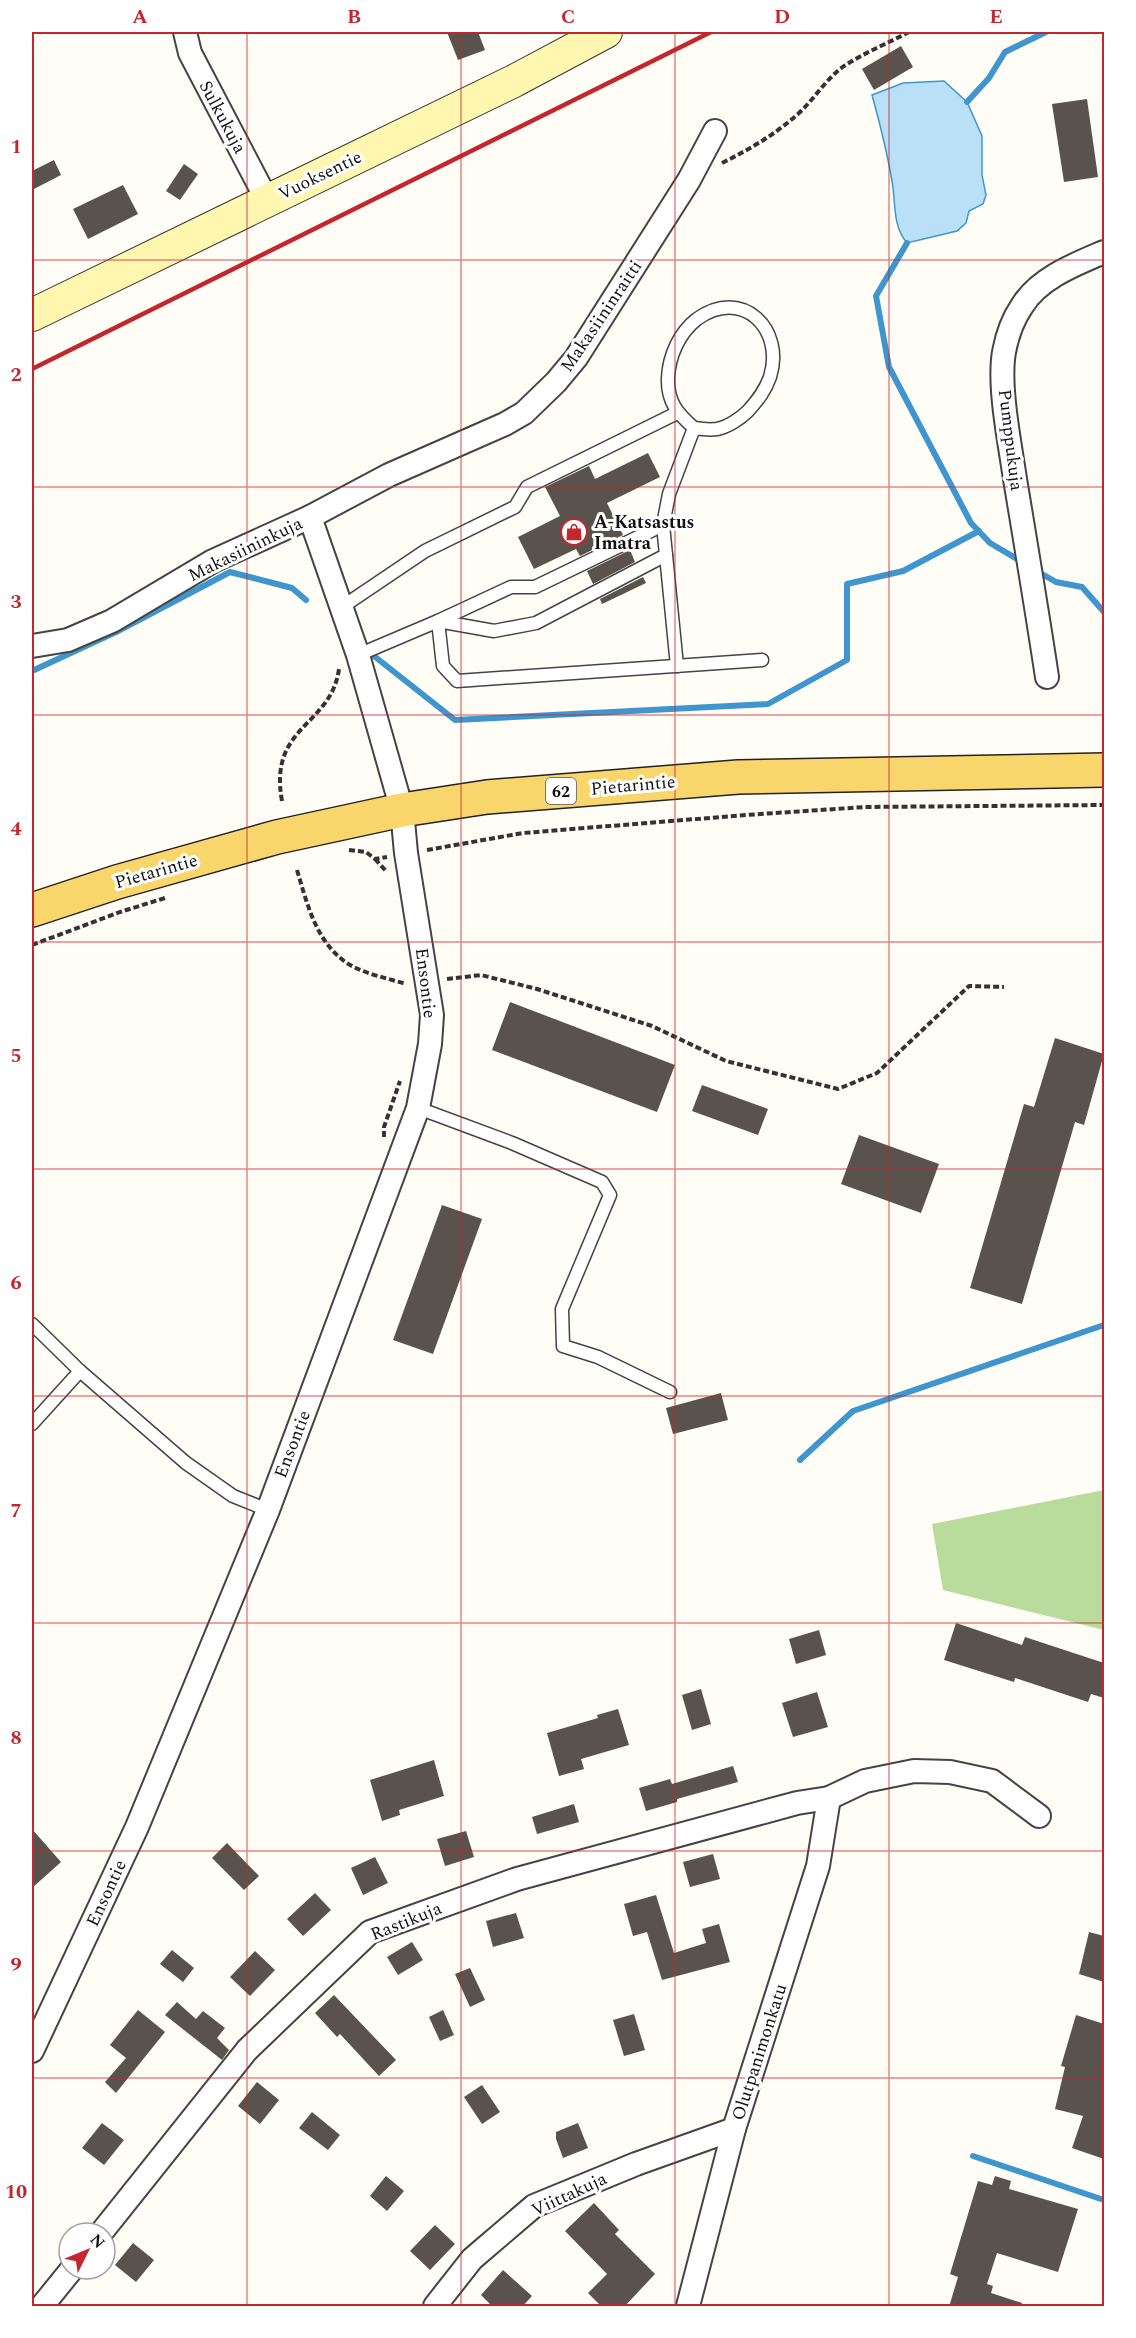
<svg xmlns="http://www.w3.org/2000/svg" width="1136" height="2338" font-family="Spectral,serif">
	<rect width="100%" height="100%" fill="#fffdf5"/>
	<polygon fill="#b9dc9c" points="1104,1490 1104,1630 943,1590 932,1524"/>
	<path fill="#b9e0f7" stroke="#3f96cf" stroke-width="1.5" d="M944 81 967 102 982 136V175L986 195 983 204 969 211 966 223 957 231 907 243C892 225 896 203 892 181 887 152 880 124 872 95L903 83Z"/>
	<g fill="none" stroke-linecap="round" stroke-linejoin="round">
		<g stroke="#3f96cf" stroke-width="6">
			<polyline points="967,102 989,78 1005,52 1046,32"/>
			<polyline points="907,243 876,296 889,367 971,523 990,543 1024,563"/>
			<polyline points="1035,570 1056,582 1082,587 1104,612"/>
			<polyline points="374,656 455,720 768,704 847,660 847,584 903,571 979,531"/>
			<polyline points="32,671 116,632 230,572 292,588 306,600"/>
			<polyline points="800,1460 853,1411 1104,1325"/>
			<polyline points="973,2156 1104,2200"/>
		</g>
	</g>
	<g fill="#5a524d">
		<polygon points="447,32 478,32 485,50 458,60"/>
		<polygon points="901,46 913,67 874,90 862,69"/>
		<polygon points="1087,99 1098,177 1064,182 1052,104"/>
		<polygon points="54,160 61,175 32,190 32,171"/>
		<polygon points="184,164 198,174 180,200 166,191"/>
		<polygon points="123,185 138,214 88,239 73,209"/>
		<polygon points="648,453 660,477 607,503 623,535 580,556 576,549 534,569 518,537 560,516 545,487 589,466 595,479"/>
		<polygon points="630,550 635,562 593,584 587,571"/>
		<polygon points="643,577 646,583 602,604 600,599"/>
		<polygon points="510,1002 675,1065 657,1112 492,1050"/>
		<polygon points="1055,1038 1104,1054 1084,1125 1075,1122 1022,1304 970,1288 1024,1104 1034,1107"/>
		<polygon points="702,1085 768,1109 758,1135 692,1111"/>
		<polygon points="859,1135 939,1164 921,1213 841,1184"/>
		<polygon points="442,1205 482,1219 433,1354 393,1340"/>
		<polygon points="721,1393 728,1420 673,1434 666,1408"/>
		<polygon points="956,1623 1022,1645 1025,1637 1104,1663 1104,1698 1091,1694 1088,1702 1015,1678 1014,1682 944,1660"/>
		<polygon points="819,1630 826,1655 796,1664 789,1639"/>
		<polygon points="701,1689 711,1724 692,1730 682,1695"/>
		<polygon points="817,1692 828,1727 793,1737 782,1703"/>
		<polygon points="618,1709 629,1745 581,1759 584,1769 559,1776 547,1733 598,1718 597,1715"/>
		<polygon points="434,1760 444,1796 399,1810 400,1815 382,1821 370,1780"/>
		<polygon points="733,1766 738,1782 677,1799 677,1802 646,1811 639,1788 670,1779 672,1784"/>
		<polygon points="574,1804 579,1822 537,1834 532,1817"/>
		<polygon points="32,1829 61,1862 32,1888"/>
		<polygon points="466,1831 474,1857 445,1866 437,1839"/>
		<polygon points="227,1843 259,1876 244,1890 212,1858"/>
		<polygon points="713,1854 720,1879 690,1887 683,1862"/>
		<polygon points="375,1857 388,1883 363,1895 351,1868"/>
		<polygon points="315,1893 331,1910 303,1936 287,1919"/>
		<polygon points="656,1895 674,1953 706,1943 702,1929 719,1924 730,1962 662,1980 647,1932 633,1936 624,1904"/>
		<polygon points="516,1913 524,1938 493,1947 486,1921"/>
		<polygon points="1089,1932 1104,1936 1104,1982 1079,1974"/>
		<polygon points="412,1942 423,1960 398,1975 387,1957"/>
		<polygon points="172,1950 194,1968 183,1982 160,1964"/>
		<polygon points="255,1951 275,1970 250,1996 230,1977"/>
		<polygon points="470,1968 485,2000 470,2007 455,1974"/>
		<polygon points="334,1995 396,2060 379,2076 340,2034 337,2037 315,2013"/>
		<polygon points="177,2002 196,2019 203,2011 225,2028 217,2038 229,2050 222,2060 165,2015"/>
		<polygon points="138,2010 165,2032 116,2093 105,2082 126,2058 110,2045"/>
		<polygon points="443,2010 454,2035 440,2041 429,2017"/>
		<polygon points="634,2014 645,2050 624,2056 613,2020"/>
		<polygon points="1076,2015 1104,2024 1104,2159 1072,2148 1083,2116 1055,2109 1065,2067 1061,2066"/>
		<polygon points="257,2082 279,2100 260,2124 238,2106"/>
		<polygon points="482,2085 500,2112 482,2124 464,2097"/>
		<polygon points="312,2112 340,2135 328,2150 299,2128"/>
		<polygon points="102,2123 124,2140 104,2165 82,2148"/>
		<polygon points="578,2123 588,2148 563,2158 556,2139 556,2132"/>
		<polygon points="386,2176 404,2191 387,2211 370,2196"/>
		<polygon points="995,2176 1011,2181 1009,2189 1078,2209 1058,2272 997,2253 987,2284 993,2286 991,2293 1022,2303 1021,2307 949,2307 958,2277 950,2274 978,2181 992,2185"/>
		<polygon points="594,2203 619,2230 615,2234 655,2274 624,2307 602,2307 588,2293 607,2274 565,2231"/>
		<polygon points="435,2225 455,2244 430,2270 410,2251"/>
		<polygon points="133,2243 154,2260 136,2282 115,2265"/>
		<polygon points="503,2270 532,2296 522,2307 493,2307 481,2295"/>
	</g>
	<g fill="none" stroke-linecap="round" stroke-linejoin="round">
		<defs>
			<g id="lane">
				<polyline points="663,525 666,555 536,623 494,631 438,621 443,666 457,681 762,660"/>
				<polyline points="666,555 677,666"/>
				<polyline points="342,607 425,551 515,507 527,487 677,413"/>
				<path d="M358 655 438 621 511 587H535L663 525 669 494 694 428C701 429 710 430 717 429 728 427 741 418 748 411 758 400 765 391 770 377 785 330 743 286 697 319 679 333 669 356 668 378 667 402 678 414 694 428"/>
				<polyline points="418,1108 512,1143 602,1182 610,1195 562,1309 563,1346 598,1357 670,1392"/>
				<polyline points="32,1324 80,1371 32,1424"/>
				<polyline points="80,1371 186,1463 233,1496 268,1510"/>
			</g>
			<g id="street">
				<polyline points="185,32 190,53 267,200"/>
				<polyline points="310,517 389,475 505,424 524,413 556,382 576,358 689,180 715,131"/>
				<polyline points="32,646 68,640 112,621 213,561 310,517 358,655 402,810 406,853 432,1015 430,1044 418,1108 268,1510 137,1827 32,2051"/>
				<path d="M1047 677C1037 611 1026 545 1015 479 1010 444 998 386 1004 352 1007 336 1013 319 1022 306 1039 278 1076 264 1104 252"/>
				<polyline points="101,2233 247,2050 370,1932 517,1879 797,1803 829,1798 865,1781 914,1771 950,1772 992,1781 1039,1816"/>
				<polyline points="42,2306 72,2269"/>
				<polyline points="435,2306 472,2259 534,2206 636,2164 734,2129"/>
				<polyline points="688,2306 734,2129 818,1866 829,1798"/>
			</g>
			<polyline id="secondary" points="32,315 514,81 606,32"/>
			<polyline id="primary" points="32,910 117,882 277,837 402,810 487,797 738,777 1104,770"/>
		</defs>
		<use href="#lane" stroke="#444" stroke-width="15"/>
		<use href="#street" stroke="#444" stroke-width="26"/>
		<use href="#secondary" stroke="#333" stroke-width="34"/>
		<use href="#primary" stroke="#222" stroke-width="36"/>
		<g stroke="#333" stroke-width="4" stroke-dasharray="6 3" stroke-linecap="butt">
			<path d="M722 163C750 149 776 134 799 113 815 98 826 79 844 66 864 53 888 43 909 32H915"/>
			<path d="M282 801C268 725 331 727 339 669"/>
			<polyline points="349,850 366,852 375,859 387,857"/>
			<polyline points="427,850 523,833 746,815 865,807 1104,805"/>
			<polyline points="375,859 387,872"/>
			<path d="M297 870C307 903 315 939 344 961 360 973 387 978 406 984"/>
			<polyline points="32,945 120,912 165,898"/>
			<polyline points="447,979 481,975 537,989 652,1026 726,1061 838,1089 877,1073 969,986 1004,987"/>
			<polyline points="384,1137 384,1127 400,1081"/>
		</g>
		<use href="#lane" stroke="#fff" stroke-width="12"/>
		<use href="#street" stroke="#fff" stroke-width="22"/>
		<use href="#secondary" stroke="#fff6b0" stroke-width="32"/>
		<use href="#primary" stroke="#f9d66b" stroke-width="33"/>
		<polyline stroke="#c4262e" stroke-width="4.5" points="32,369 711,32"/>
	</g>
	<path fill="none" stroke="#c4262e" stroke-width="1.5" stroke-opacity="0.55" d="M247 32V2306M461 32V2306M675 32V2306M889 32V2306M32 260H1104M32 487H1104M32 715H1104M32 942H1104M32 1169H1104M32 1396H1104M32 1623H1104M32 1851H1104M32 2078H1104"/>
	<defs>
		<symbol id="shop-ring" viewBox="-11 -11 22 22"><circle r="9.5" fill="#fff" stroke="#c4262e" stroke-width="1.5"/><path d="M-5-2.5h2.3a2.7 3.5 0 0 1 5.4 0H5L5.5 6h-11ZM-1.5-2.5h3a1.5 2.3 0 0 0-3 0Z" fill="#c4262e"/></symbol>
	</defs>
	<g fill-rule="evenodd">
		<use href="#shop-ring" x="559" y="517" width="30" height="30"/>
	</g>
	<g text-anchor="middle" stroke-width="6" stroke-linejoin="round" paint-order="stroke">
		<rect fill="#fff" stroke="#585858" stroke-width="1.5" x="546" y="778" width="30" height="26" rx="4.5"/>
		<g font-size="16" font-weight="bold" fill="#111">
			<text x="561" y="797">62</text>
		</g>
		<g font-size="18" fill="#111" stroke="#fff">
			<text transform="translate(223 117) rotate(62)" y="6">Sulkukuja</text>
			<text transform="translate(320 175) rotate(-26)" y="6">Vuoksentie</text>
			<text transform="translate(601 316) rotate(-56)" y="6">Makasiininraitti</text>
			<text transform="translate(1011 440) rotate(83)" y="6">Pumppukuja</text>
			<text transform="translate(245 549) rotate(-26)" y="6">Makasiininkuja</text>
			<text transform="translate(633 785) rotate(-5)" y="6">Pietarintie</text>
			<text transform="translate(156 871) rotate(-16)" y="6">Pietarintie</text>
			<text transform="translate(426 983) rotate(83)" y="6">Ensontie</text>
			<text transform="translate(292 1444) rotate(-69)" y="6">Ensontie</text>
			<text transform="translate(106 1893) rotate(-65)" y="6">Ensontie</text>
			<text transform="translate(406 1921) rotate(-22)" y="6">Rastikuja</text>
			<text transform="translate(759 2052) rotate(-72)" y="6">Olutpanimonkatu</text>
			<text transform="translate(569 2194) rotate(-25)" y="6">Viittakuja</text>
		</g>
		<g font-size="18" font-weight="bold" fill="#111" stroke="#fff" text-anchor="start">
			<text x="594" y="528">A-Katsastus<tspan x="594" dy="21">Imatra</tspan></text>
		</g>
	</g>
	<rect width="1136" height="2338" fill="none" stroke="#ffffff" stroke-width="66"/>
	<g transform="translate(87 2251) rotate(47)"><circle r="28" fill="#ffffff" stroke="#a0a0a0" stroke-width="1.5"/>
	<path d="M0-4.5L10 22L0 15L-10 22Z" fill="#c4262e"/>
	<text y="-9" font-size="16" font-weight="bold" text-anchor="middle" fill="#111111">N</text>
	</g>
	<rect x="33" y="33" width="1070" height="2272" fill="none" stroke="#c4262e" stroke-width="2"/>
	<g font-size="20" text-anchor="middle" font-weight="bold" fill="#c4262e">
		<text x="140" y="23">A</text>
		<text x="354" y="23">B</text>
		<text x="568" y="23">C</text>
		<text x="782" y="23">D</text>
		<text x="996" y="23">E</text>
		<text x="16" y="153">1</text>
		<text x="16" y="381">2</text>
		<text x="16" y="608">3</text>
		<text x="16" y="835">4</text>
		<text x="16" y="1062">5</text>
		<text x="16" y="1289">6</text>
		<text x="16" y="1517">7</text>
		<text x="16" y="1744">8</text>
		<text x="16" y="1971">9</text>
		<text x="16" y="2198">10</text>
	</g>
</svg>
